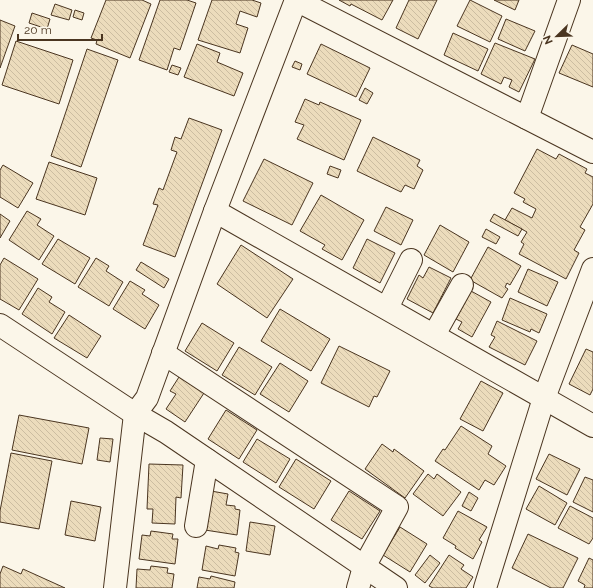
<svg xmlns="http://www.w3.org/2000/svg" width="593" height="588" font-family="Raleway,sans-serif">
	<defs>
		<pattern id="building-back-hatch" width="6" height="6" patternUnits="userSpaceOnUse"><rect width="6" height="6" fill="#ecdcbc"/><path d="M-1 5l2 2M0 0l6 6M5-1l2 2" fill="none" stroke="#ccbda1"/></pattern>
	</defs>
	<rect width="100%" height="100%" fill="#fbf6e9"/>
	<g fill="url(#building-back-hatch)" stroke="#4a3520">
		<polygon points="106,0 142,0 151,4 130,58 96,44 97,40 91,38"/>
		<polygon points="160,0 187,0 196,3 180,50 174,48 167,70 139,60"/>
		<polygon points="212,0 252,0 261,3 257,17 240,11 236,24 248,28 240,53 198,40"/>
		<polygon points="339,0 393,0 382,20 351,4 350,6"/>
		<polygon points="409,0 437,0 418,39 396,28"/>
		<polygon points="470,0 502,16 490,42 457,26"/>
		<polygon points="494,0 519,0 515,10"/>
		<polygon points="55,4 72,10 69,20 51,15"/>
		<polygon points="75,10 84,13 82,20 73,17"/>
		<polygon points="32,13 50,19 47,29 29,23"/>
		<polygon points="506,19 535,31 525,51 498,39"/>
		<polygon points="0,20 15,26 0,68"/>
		<polygon points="453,33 488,49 478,71 444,55"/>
		<polygon points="16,41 73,60 59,104 2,85"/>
		<polygon points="495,43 535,59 519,92 509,87 512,80 504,77 501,84 481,74"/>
		<polygon points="197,44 220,53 217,62 243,73 234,96 184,77"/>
		<polygon points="321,44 370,68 356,97 307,74"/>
		<polygon points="572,45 593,54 593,87 559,73"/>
		<polygon points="87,49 118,60 81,167 51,156"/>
		<polygon points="295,61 302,64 300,70 292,67"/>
		<polygon points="172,65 181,68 178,75 169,72"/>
		<polygon points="365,88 373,93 367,104 359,100"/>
		<polygon points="305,99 319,105 320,102 361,120 344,160 297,139 304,125 295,122"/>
		<polygon points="189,118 222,130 175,257 143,245 158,205 153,204 159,188 163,190 177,152 171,150 175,137 181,139"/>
		<polygon points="373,137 420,160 417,166 423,170 414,189 405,185 401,192 357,171"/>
		<polygon points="537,149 556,159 559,154 587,169 585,173 593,177 593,204 580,227 585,230 574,250 579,253 566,279 519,254 524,244 521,242 527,232 505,220 512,208 532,218 536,209 523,202 525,199 514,193"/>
		<polygon points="264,159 313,183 292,225 243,201"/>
		<polygon points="49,162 97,178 85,215 36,199"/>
		<polygon points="3,165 33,183 18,208 0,197 0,170"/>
		<polygon points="330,166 341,170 338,178 327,174"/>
		<polygon points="321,195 364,220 342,260 322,249 325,245 300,231"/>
		<polygon points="386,207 413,220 401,245 374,231"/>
		<polygon points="27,211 41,219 37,225 54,236 39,260 9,240"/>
		<polygon points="0,214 10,221 0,238"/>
		<polygon points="494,214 522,229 518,236 490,221"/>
		<polygon points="440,225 469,242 453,272 424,255"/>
		<polygon points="486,229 500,237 496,244 482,237"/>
		<polygon points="58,239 90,258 75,284 42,264"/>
		<polygon points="367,239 395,253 380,283 353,268"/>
		<polygon points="241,245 293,279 267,318 217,284"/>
		<polygon points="488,247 521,266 510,285 507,283 505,287 508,289 502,298 470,280"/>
		<polygon points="4,258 38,279 19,310 0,299 0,265"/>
		<polygon points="96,258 109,266 106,271 123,282 109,306 78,287"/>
		<polygon points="141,262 169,279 164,288 136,270"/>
		<polygon points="429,267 451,278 433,313 407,299 419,275 423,278"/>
		<polygon points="528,269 558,282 547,306 518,292"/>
		<polygon points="130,281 145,290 142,294 159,305 145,329 113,309"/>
		<polygon points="38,288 52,297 49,302 65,312 52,334 22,314"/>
		<polygon points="471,291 491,302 472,337 458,329 462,322 456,319"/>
		<polygon points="510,298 547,314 539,333 531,329 530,332 502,320"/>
		<polygon points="280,309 330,339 311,371 261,341"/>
		<polygon points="69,315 101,336 87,358 54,338"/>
		<polygon points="497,321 537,341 525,365 489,347 495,337 491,335"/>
		<polygon points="202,323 234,343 217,371 185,351"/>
		<polygon points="339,346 390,371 377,397 374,396 369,407 321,383"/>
		<polygon points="239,347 272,367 255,395 222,375"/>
		<polygon points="586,349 593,352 593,389 590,395 569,384"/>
		<polygon points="280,363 308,381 289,412 260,394"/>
		<polygon points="179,377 204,393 185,422 166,409 176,394 170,391"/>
		<polygon points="481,381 503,393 483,431 460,419"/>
		<polygon points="226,410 257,430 239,459 208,439"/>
		<polygon points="19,415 89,428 82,464 12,450"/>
		<polygon points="461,426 492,446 488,454 506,466 494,485 485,480 479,490 435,461 443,449 445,450"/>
		<polygon points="100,438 113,439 110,462 97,460"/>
		<polygon points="257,439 290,459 276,483 243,462"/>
		<polygon points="382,444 393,452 394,449 424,471 405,498 365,469"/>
		<polygon points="11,453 52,461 39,529 0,522 0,511"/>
		<polygon points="549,454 580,469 567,495 536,479"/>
		<polygon points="296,459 331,481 314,509 279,487"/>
		<polygon points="149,464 183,465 181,498 176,497 175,524 152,523 153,509 147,509"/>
		<polygon points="428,474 434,479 437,474 461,492 443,516 413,494"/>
		<polygon points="585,477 593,480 593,512 573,502"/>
		<polygon points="539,486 567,503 555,525 526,509"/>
		<polygon points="211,491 228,494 226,505 235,506 235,509 240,510 237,535 205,530"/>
		<polygon points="349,491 380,511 362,539 331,520"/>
		<polygon points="469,492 478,498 471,511 462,506"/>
		<polygon points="71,501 101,507 95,541 65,535"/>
		<polygon points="570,506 593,518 593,538 589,544 558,528"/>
		<polygon points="458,511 487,527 479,540 482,542 473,559 455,548 456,546 443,538"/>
		<polygon points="250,522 275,526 270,555 246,551"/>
		<polygon points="400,527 427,544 410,572 383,555"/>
		<polygon points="151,531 173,534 172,539 178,539 175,564 139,559 142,535 150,536"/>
		<polygon points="528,534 578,558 563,588 551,588 512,568"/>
		<polygon points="219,545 236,548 235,552 239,553 235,576 202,570 206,546 218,549"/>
		<polygon points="430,555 440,563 425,583 415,575"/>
		<polygon points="449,555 464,565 461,569 473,577 466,588 433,588 429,586"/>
		<polygon points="589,558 593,560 593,588 584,588 585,585 578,581"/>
		<polygon points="3,566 21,574 23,569 65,588 0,588 0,574"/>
		<polygon points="151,566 168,568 167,573 174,574 172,588 136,588 137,569 150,570"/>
		<polygon points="211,576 235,582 234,588 197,588 199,577 210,579"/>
	</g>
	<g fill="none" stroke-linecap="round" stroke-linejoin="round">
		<defs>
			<g id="minor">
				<polyline points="296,0 593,152"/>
				<polyline points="527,118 569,0"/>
				<polyline points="215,211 593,426"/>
				<polyline points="387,308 411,260"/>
				<polyline points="0,325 135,414 166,432 396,588"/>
				<polyline points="434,335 462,285"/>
				<polyline points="163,353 397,507 364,567 358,588"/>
				<polyline points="196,526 207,460"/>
				<polyline points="115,588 135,414 147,398 215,211 296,0"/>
				<polyline points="485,588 544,398 593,269"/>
			</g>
		</defs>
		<use href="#minor" stroke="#4a3520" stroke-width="24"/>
		<use href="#minor" stroke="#fbf6e9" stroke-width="22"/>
	</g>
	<g transform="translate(557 36) rotate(247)" stroke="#fbf6e9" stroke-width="3" paint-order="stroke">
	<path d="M0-3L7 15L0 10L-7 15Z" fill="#4a3520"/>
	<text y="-6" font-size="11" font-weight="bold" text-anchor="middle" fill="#4a3520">N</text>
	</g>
	<path d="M18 34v6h84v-6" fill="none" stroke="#4a3520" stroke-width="2"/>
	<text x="24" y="34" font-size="12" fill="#4a3520" stroke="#fbf6e9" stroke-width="3" paint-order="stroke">20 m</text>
</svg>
